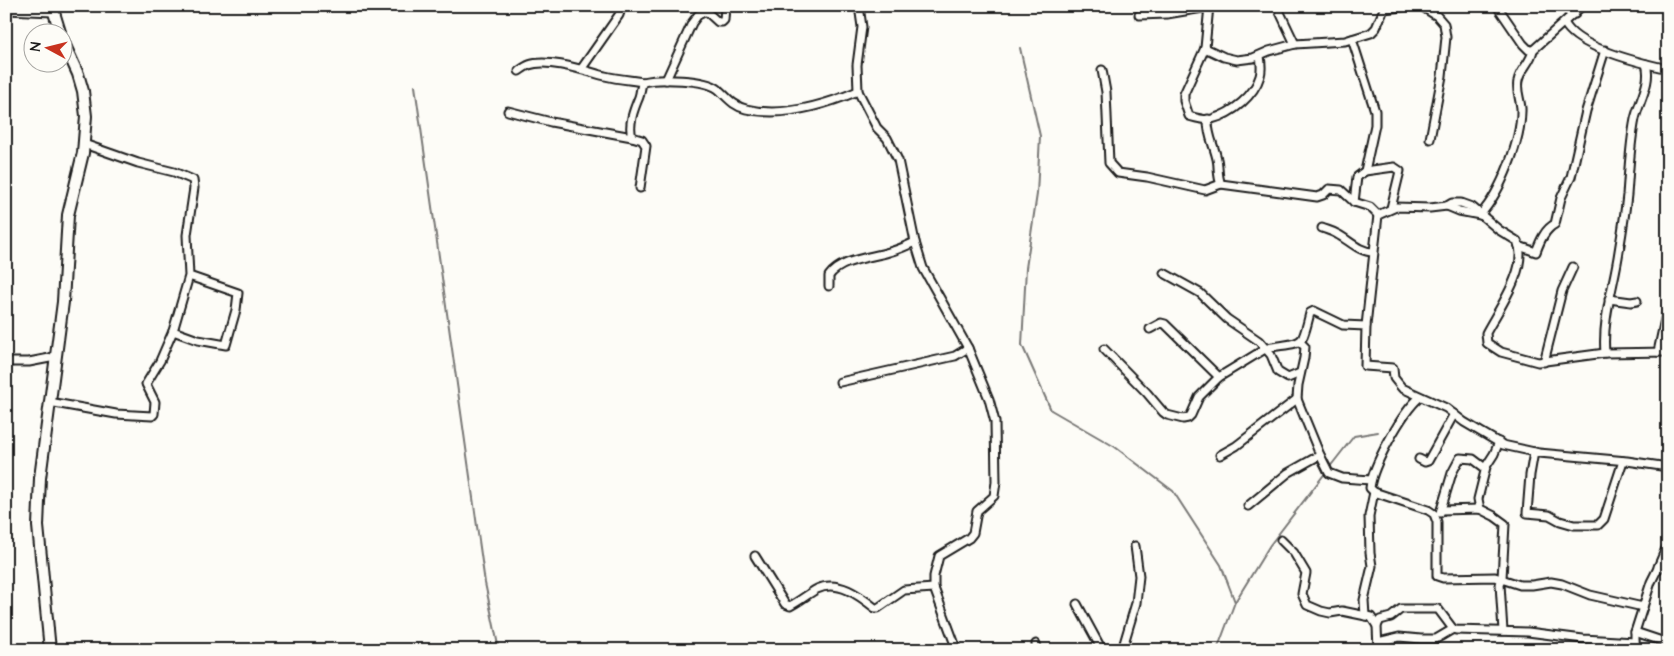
<svg xmlns="http://www.w3.org/2000/svg" width="1674" height="656" font-family="'Architects Daughter',sans-serif">
	<rect width="100%" height="100%" fill="#fdfcf7"/>
	<filter id="ink" filterUnits="userSpaceOnUse"><feTurbulence type="fractalNoise" baseFrequency=".02" numOctaves="2"/><feDisplacementMap in="SourceGraphic" scale="10" xChannelSelector="R" yChannelSelector="G"/><feConvolveMatrix kernelMatrix="1 2 1 2 8 2 1 2 1" color-interpolation-filters="sRGB"/></filter>
	<g filter="url(#ink)">
		<g fill="none" stroke-linecap="round" stroke-linejoin="round">
			<g stroke="#797876" stroke-width="2">
				<polyline points="1020,48 1040,136 1037,194 1026,268 1022,345 1051,410 1115,447 1173,491 1221,565 1235,602 1217,650"/>
				<polyline points="415,86 485,583 499,650"/>
				<polyline points="1329,468 1354,436 1378,432"/>
				<polyline points="1235,602 1270,545 1326,472"/>
			</g>
			<defs>
				<g id="street">
					<polyline points="859,6 862,27 857,65 858,91 877,128 887,138 898,160 915,242 923,268 968,348 989,399 995,422 996,482 994,496 977,511 973,533 969,538 939,556 934,576 934,588 957,650"/>
					<path d="M1209 6 1205 48 1184 94V101L1189 116C1196 118 1205 121 1212 119 1233 113 1254 96 1260 76 1262 70 1261 62 1260 56"/>
					<polyline points="1277,6 1295,44"/>
					<polyline points="1421,6 1437,16 1444,24 1446,37 1442,76 1430,139"/>
					<polyline points="1497,6 1523,44 1529,50 1533,50"/>
					<polyline points="1564,6 1569,12 1575,14"/>
					<polyline points="6,10 53,12"/>
					<polyline points="1139,15 1167,14 1209,7"/>
					<path d="M1565 24C1578 48 1641 63 1668 69"/>
					<polyline points="1352,39 1375,111 1375,125 1365,171 1357,177 1354,202"/>
					<polyline points="1205,48 1224,57 1237,60 1253,58 1269,51 1295,44 1345,41 1371,33 1376,28 1384,9 1411,6"/>
					<polyline points="582,68 619,15 622,6"/>
					<polyline points="1102,70 1106,92 1109,163 1118,173 1147,177 1205,190 1221,184"/>
					<path d="M519 71C522 69 526 66 529 65 548 58 586 71 605 76 617 79 630 80 643 82"/>
					<polyline points="666,80 692,23 698,15 706,11 718,22 722,22 724,20 725,6"/>
					<polyline points="508,111 551,122 632,137"/>
					<path d="M1208 119C1207 134 1214 145 1217 159 1219 167 1217 176 1221 184L1317 197 1323 195 1329 189 1341 190 1354 202 1370 207 1378 215"/>
					<polyline points="84,144 138,163 174,172 193,180 194,188 187,235 189,276 173,331 198,340 226,345 236,310 238,293 189,276"/>
					<polyline points="1365,171 1394,167 1400,171 1391,208"/>
					<path d="M640 188 646 146 642 140 632 137C628 124 634 109 639 97 641 92 640 87 643 82 659 78 705 79 718 89 727 97 733 106 746 109 783 118 825 105 858 91"/>
					<polyline points="1447,206 1459,211 1480,215"/>
					<path d="M1480 215C1501 192 1522 139 1521 108 1520 98 1516 90 1518 81 1520 69 1531 63 1533 50L1582 6"/>
					<path d="M1322 228C1327 230 1332 231 1337 234 1349 240 1359 252 1373 252"/>
					<path d="M1519 246 1536 252C1540 241 1545 229 1555 224L1561 198 1571 177 1586 111 1605 50"/>
					<polyline points="1164,273 1200,293 1227,319 1259,341 1271,355 1278,372 1288,378 1300,373"/>
					<path d="M829 286V276C841 259 870 258 889 252 898 250 906 246 915 242"/>
					<polyline points="1609,299 1631,302 1637,301"/>
					<polyline points="1150,329 1161,323 1165,324 1219,377"/>
					<polyline points="1300,342 1305,347 1304,358 1298,385 1297,399 1320,455 1329,473 1342,478 1371,480"/>
					<path d="M1104 349 1147 393 1163 412 1167 415 1183 419 1188 418 1191 415 1199 397 1219 377 1265 349C1276 344 1299 347 1303 337 1306 330 1308 321 1310 313L1314 311 1343 325 1366 326"/>
					<polyline points="1658,352 1668,305"/>
					<path d="M1668 352 1605 353 1538 362 1501 352 1487 343 1486 333C1498 310 1530 266 1517 241L1499 230 1472 207 1461 203H1452L1447 206 1430 208 1396 207 1378 215 1366 326 1365 366 1393 368 1394 378 1402 388 1446 408 1464 422 1503 445 1539 453 1627 461 1668 467"/>
					<path d="M1605 353C1602 318 1614 286 1619 251 1622 233 1625 214 1627 195 1629 169 1630 144 1635 119 1639 101 1652 82 1646 64"/>
					<polyline points="6,362 29,362 55,357"/>
					<polyline points="1544,362 1562,291 1573,267"/>
					<polyline points="840,382 955,356 968,348"/>
					<path d="M1420 397C1402 412 1372 467 1370 488L1374 492 1428 510 1434 514 1437 522V576L1443 578 1495 577 1520 585H1532L1551 582 1562 584 1590 595 1643 607"/>
					<polyline points="49,402 116,414 152,416 154,414 155,402 146,384 160,361 173,331"/>
					<polyline points="1534,452 1530,475 1527,513 1549,515 1560,521 1574,525 1598,525 1604,519 1623,461"/>
					<polyline points="1220,455 1236,446 1297,399"/>
					<polyline points="1419,459 1425,462 1428,461 1454,414"/>
					<polyline points="1248,506 1288,473 1320,455"/>
					<polyline points="1480,509 1478,499 1486,467"/>
					<polyline points="1441,510 1480,509 1494,516 1505,524 1502,578 1500,584 1503,631"/>
					<polyline points="1440,513 1452,473 1460,458 1473,459 1485,468 1494,454 1499,442"/>
					<polyline points="1281,540 1294,553 1306,573 1302,594 1307,605 1321,611 1330,613 1342,611 1371,617 1377,626"/>
					<path d="M755 556 785 604 790 606C800 601 808 594 817 589 838 579 860 596 875 608H878L904 590 934 588"/>
					<polyline points="1658,567 1668,544"/>
					<polyline points="1077,604 1102,650"/>
					<polyline points="1365,616 1364,600 1372,566 1370,553 1369,516 1374,492"/>
					<polyline points="1635,632 1668,643"/>
					<polyline points="1378,642 1399,637 1421,639 1436,639 1453,629"/>
					<polyline points="1036,644 1038,650"/>
					<polyline points="1122,650 1136,603 1139,576 1135,546"/>
					<polyline points="1378,650 1377,626 1380,620 1391,617 1401,609 1438,609 1453,629 1456,630 1528,632 1583,639 1635,642"/>
					<polyline points="1635,650 1635,632 1651,582 1657,570 1668,561"/>
				</g>
				<g id="secondary">
					<polyline points="52,6 60,32"/>
					<polyline points="50,650 38,526 40,478 63,302 68,215 83,153 86,116 83,91 78,74 62,39"/>
				</g>
			</defs>
			<use href="#street" stroke="#1c1c1c" stroke-width="11"/>
			<use href="#secondary" stroke="#1c1c1c" stroke-width="14"/>
			<use href="#street" stroke="#fdfcf7" stroke-width="7"/>
			<use href="#secondary" stroke="#fdfcf7" stroke-width="10"/>
		</g>
	</g>
	<rect width="1674" height="656" fill="none" stroke="#fdfcf7" stroke-width="25"/>
	<rect x="12" y="12" width="1649" height="631" fill="none" stroke="#1c1c1c" stroke-width="2" filter="url(#ink)"/>
	<g transform="translate(48 48) rotate(277)"><circle r="24" fill="#fdfcf7" stroke="#a3a29f"/>
	<path d="M0-4L9 19L0 12L-9 19Z" fill="#c8321e"/>
	<text y="-8" font-size="14" font-weight="bold" text-anchor="middle" fill="#1c1c1c">N</text>
	</g>
</svg>
